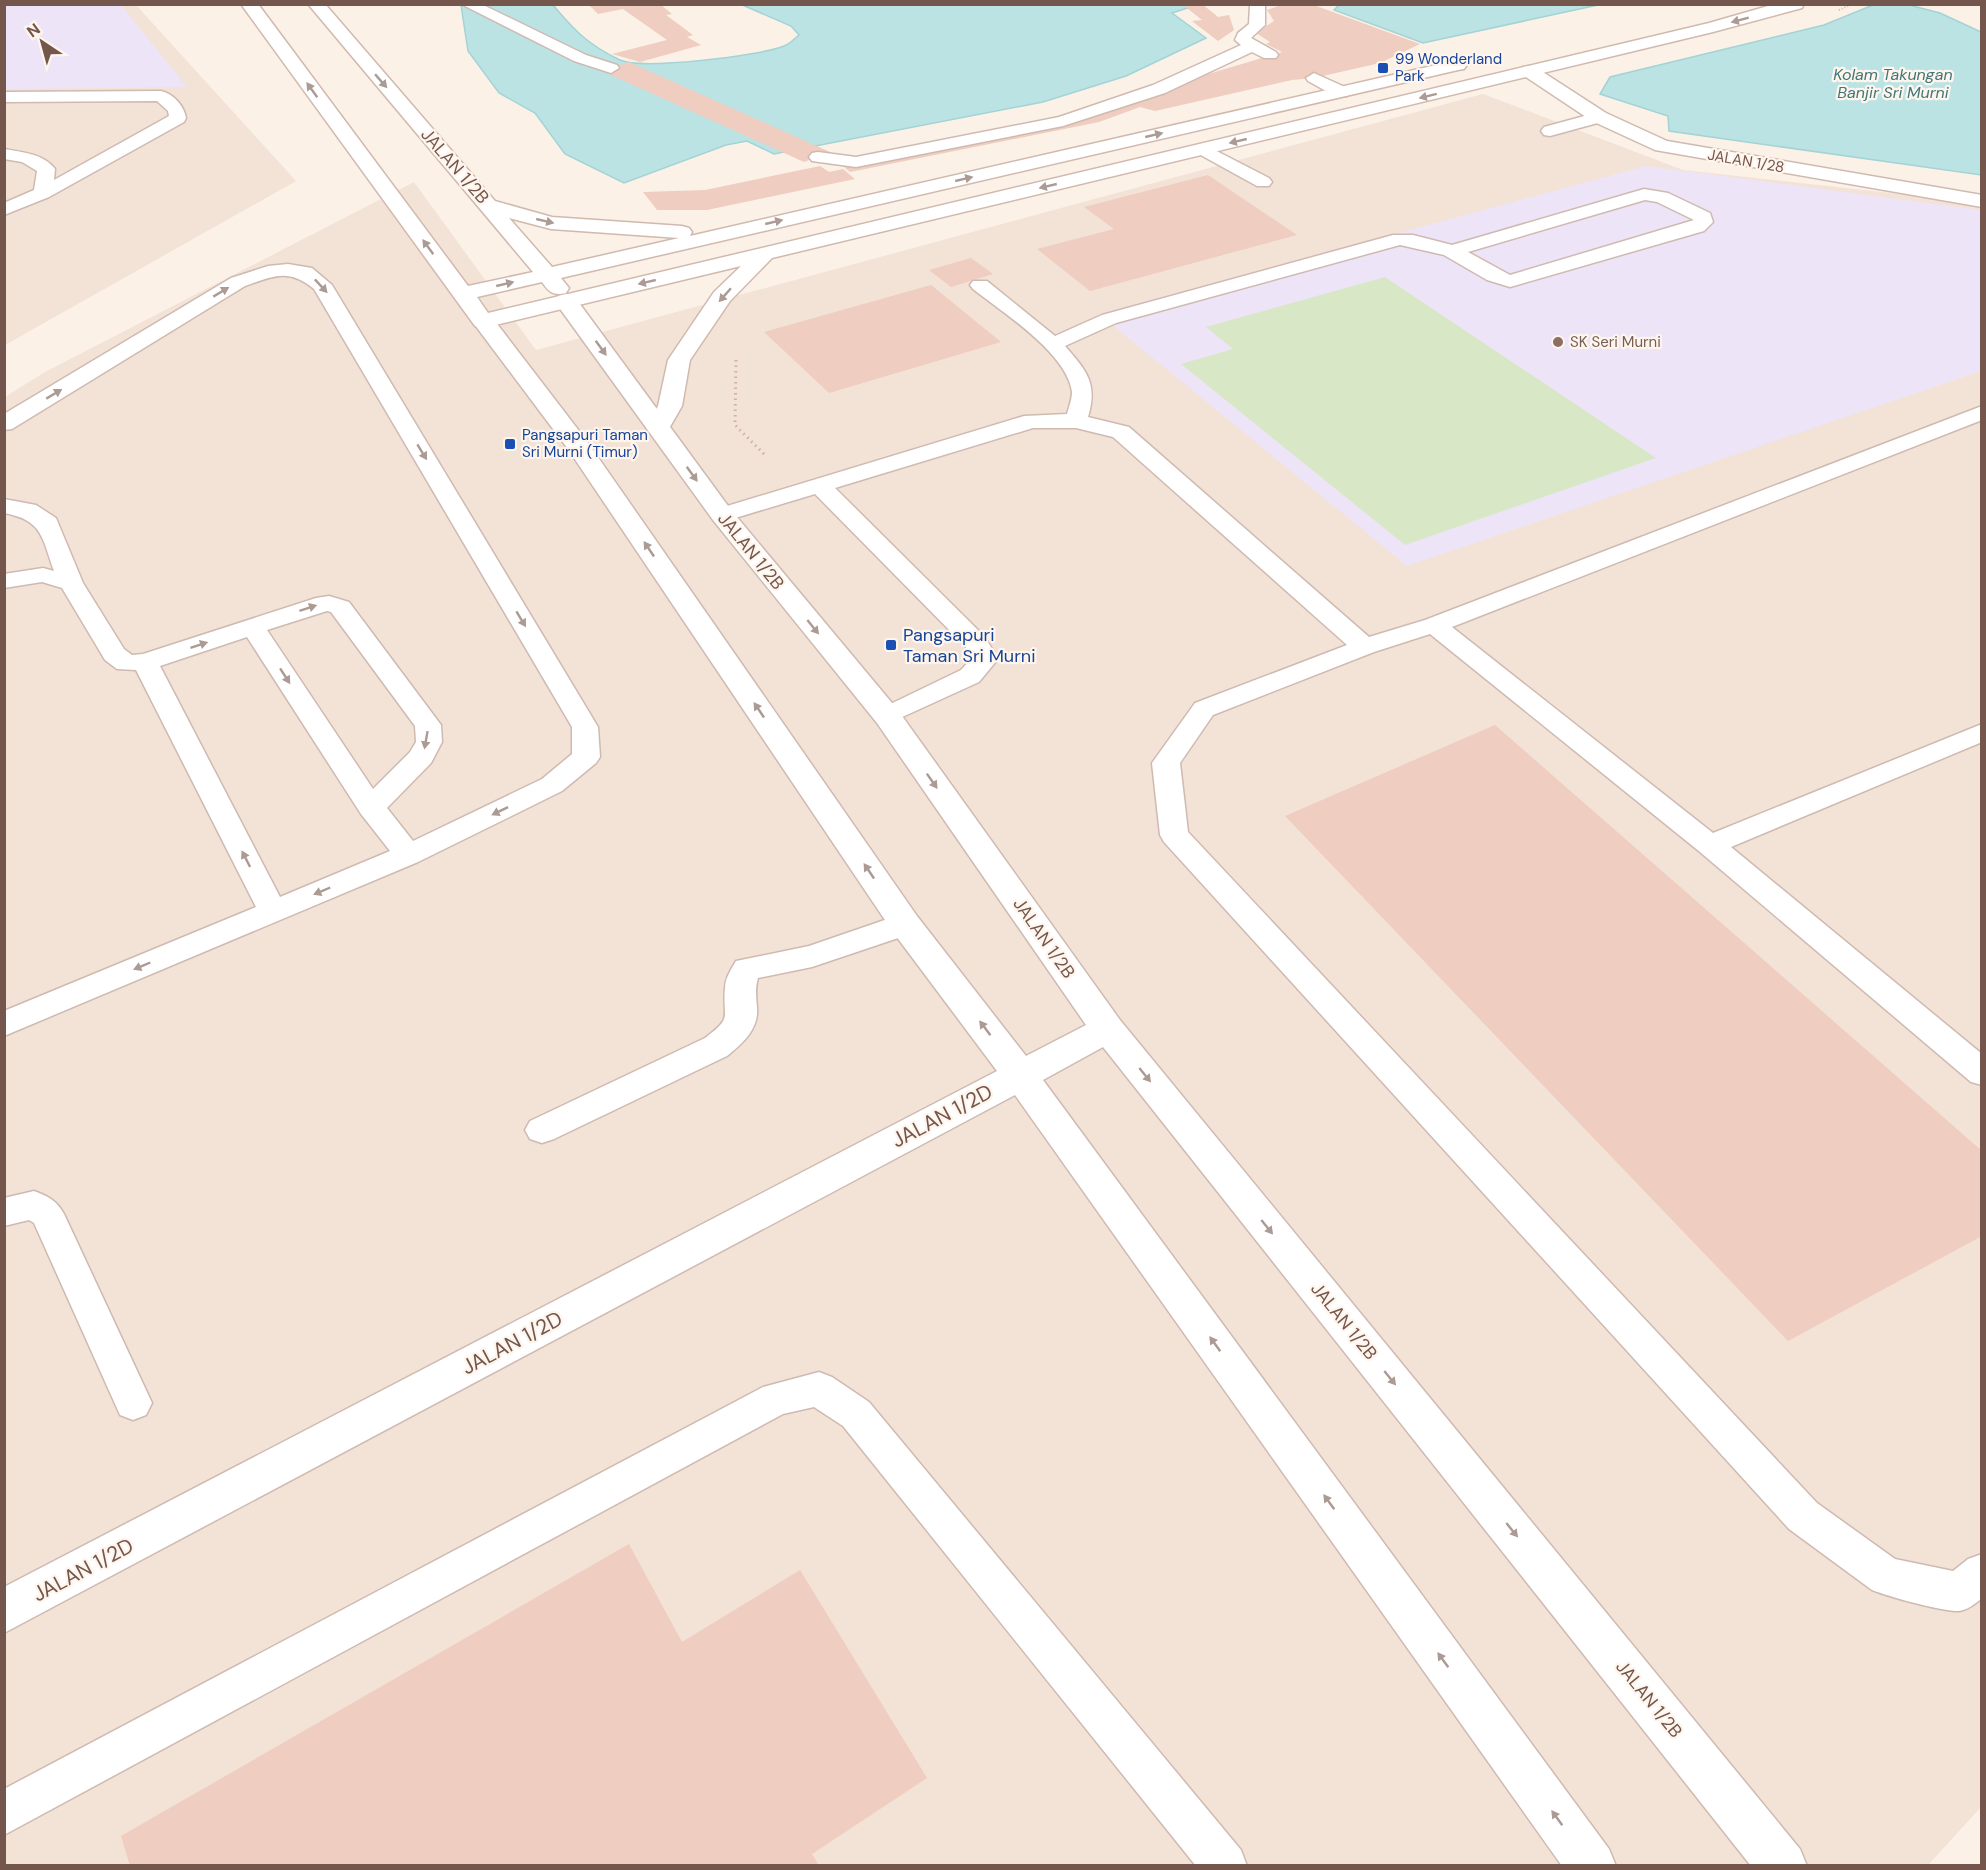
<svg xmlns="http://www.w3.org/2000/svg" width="1986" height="1870" font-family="'DM Sans',sans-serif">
	<rect width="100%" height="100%" fill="#fbf1e7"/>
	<g fill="#f3e2d6">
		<polygon points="5,5 136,5 296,181 5,345"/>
		<polygon points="1483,94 1683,170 1981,203 1982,1806 1928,1865 5,1865 5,397 45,372 414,182 536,350"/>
	</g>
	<g fill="#eee4f8">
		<polygon points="4,5 121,5 187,87 5,89"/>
		<polygon points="1646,166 1981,210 1981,371 1407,566 1099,314"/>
	</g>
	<polygon fill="#d8e8c6" points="1385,277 1656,458 1405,545 1181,364 1233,349 1206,327"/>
	<g fill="#bce3e4" stroke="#a3d3d5" stroke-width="1.5">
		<path d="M740 4 1197 5 1172 13 1206 38 1126 76 1043 102 774 154 747 141 726 145 624 183 565 154 535 113 499 93 468 51 461 5H553C574 30 588 45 620 60 642 70 760 56 784 46 790 44 794 39 799 35L791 26Z"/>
		<polygon points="1339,5 1339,4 1598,5 1423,43 1334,10"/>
		<polygon points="1873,5 1909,5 1940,13 1981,32 1981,175 1669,131 1668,116 1600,94 1610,77 1824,25"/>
	</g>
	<g fill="#efcdc0">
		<polygon points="588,4 660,4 672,14 666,15 693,35 687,37 701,45 640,62 612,54 667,40 623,9 598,14"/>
		<polygon points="1182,4 1202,4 1218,17 1229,15 1234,30 1218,41 1192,21 1202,20"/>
		<polygon points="1284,4 1311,4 1420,44 1380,63 1314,78 1292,80 1155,111 1140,107 1099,122 850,172 843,166 1083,119 1178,83 1282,52 1266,44 1270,42 1256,33 1274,21 1267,10"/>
		<polygon points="629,62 830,152 804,162 602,71"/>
		<polygon points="820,166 829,172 843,169 855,179 707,210 657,210 643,192 705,190"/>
		<polygon points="1208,175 1297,235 1090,291 1037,249 1114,229 1084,207"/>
		<polygon points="971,258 993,274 951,287 929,270"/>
		<polygon points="931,285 1001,342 829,393 764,332"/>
		<polygon points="1495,725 1982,1151 1982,1236 1788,1341 1285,816"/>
		<polygon points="629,1544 682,1642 800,1570 927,1778 812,1854 819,1866 130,1866 121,1836"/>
	</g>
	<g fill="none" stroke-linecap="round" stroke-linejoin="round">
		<defs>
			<g id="lane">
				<polygon points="461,4 481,4 586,55 617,65 619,68 611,73 574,61"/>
				<polygon points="1265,4 1265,25 1251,38 1276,52 1278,55 1276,58 1264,58 1252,52 1165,93 1063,126 856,167 812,161 809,157 812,153 818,152 856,157 1059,117 1153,85 1241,45 1235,40 1238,33 1249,24 1250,5"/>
				<polygon points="1314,73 1347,88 1349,92 1347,96 1335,96 1308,81 1306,78"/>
				<path d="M161 91C174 94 184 106 186 118L184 122 49 197 4 215V203L34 190 37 171 22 162 4 159V149C22 152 44 154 55 169L54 180 169 116 168 111 157 101 4 102V92Z"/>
				<polygon points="1599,112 1605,113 1607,117 1605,121 1550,136 1544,135 1541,131 1544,127"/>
				<polygon points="1203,144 1269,178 1272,182 1269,186 1257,186 1197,153 1194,149 1197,145"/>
				<path d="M1644 189 1668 193 1710 213 1713 222 1704 231 1510 287 1487 280 1444 255 1400 245 1116 323 1065 346C1087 371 1098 384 1088 417L1129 427 1369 637 1425 620 1982 406V420L1452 627 1713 833 1982 724V742L1731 847 1982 1054V1085L1971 1082 1700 852 1430 634 1374 652 1213 715 1180 763 1188 832 1817 1503 1895 1559 1953 1571 1968 1559 1982 1554V1598C1975 1604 1965 1612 1956 1611 1937 1610 1890 1597 1872 1590L1789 1529 1164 842 1160 835 1152 763 1195 703 1347 645 1113 437 1076 428H1033L835 488 985 637 998 659 979 682 887 724 878 722 874 716 878 710 961 670 972 658 965 646 815 494 722 522 714 520 710 515 714 510 1024 416 1067 414C1069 407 1072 399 1072 392 1067 353 1002 312 973 289L970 285 973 281H987L1055 336 1102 315 1393 235H1413L1452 245ZM1645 200 1657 202 1694 220 1510 275 1468 252Z"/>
				<path d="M288 264 312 268 332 285 598 727 600 757 596 763 562 791 418 862 4 1036V1011L256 907 136 670 117 669 105 660 62 588 42 582 4 588V574L43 568 54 571C42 538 43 520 4 513V499L36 505 56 518 83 583 124 649 132 655 143 654 316 598 329 596 349 602 441 725 442 742 431 763 387 808 413 841 542 779 572 754V727L314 289C288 268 274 276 245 286L12 429 4 430V414L231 278 268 266ZM327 611 331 612 415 726 416 742 410 752 373 789 267 630ZM247 637 361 814 390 851 280 897 160 666Z"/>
				<path d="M905 913 916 916 920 924 916 932 812 967 758 978C755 988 756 997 757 1007 759 1029 743 1043 727 1056L554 1139 542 1143 530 1139 525 1130 530 1121 705 1038C734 1016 722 1019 725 988 725 978 731 970 736 961L809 946Z"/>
				<path d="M34 1191C48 1196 57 1201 64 1214L152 1403 146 1415 133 1420 120 1415 34 1223 29 1220 4 1226V1198Z"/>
				<polygon points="819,1372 832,1377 869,1402 1241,1850 1247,1866 1196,1866 843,1426 814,1407 783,1414 4,1835 4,1789 763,1387"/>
			</g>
			<g id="street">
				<polygon points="1529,66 1535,67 1606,113 1667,141 1982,195 1982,207 1655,150 1592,121 1523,75 1520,71 1523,67"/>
				<polygon points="566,294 574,296 731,510 897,709 1120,1020 1800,1849 1807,1866 1751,1866 1103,1047 1043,1080 1609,1849 1616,1866 1562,1866 1015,1095 4,1633 4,1587 997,1071 893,932 568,449 472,321 475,316 483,314 491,316 586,440 917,916 1026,1056 1086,1025 877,723 713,520 558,306 555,301 558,296"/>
			</g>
			<path id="secondary" d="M241 4H258L468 286 533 272 308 4H325L495 201 552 217 682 226 689 228 692 232 690 236 1458 60 1464 61 1467 65 1464 69 1458 70 561 278 569 288 566 293C553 296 549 292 542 282L477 297 488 313 1709 23 1775 4H1804L1802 8 1713 32 772 258 730 301 690 360 682 406 667 432 658 434 649 432 646 427 658 406 668 360 714 292 741 266 483 328 475 326ZM509 218 551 229 679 238 552 267Z"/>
		</defs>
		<use href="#lane" stroke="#cfbab1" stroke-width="3"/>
		<use href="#street" stroke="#cfbab1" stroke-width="3"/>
		<use href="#secondary" stroke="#d1b9ae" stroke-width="3"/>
		<polyline stroke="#d4b0a3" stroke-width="2" stroke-dasharray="1 2" stroke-linecap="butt" points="1839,10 1852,4"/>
		<polyline stroke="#d4b0a3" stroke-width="3" stroke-dasharray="1.5 4" stroke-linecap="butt" points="736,360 735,425 766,456"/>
		<use href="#lane" fill="#fff" fill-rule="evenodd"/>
		<use href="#street" fill="#fff" fill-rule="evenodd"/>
		<use href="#secondary" fill="#fff" fill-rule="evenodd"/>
	</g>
	<defs><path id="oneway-solid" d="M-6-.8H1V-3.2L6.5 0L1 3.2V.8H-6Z" transform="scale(1.5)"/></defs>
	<g fill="#ac9a94">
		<use href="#oneway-solid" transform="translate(1740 20) rotate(165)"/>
		<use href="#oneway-solid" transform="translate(381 81) rotate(49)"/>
		<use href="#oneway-solid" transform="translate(312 90) rotate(-126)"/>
		<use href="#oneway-solid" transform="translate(1428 96) rotate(166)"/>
		<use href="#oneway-solid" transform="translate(1154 135) rotate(-13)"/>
		<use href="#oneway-solid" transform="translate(1238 141) rotate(167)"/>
		<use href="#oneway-solid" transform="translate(964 179) rotate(-13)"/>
		<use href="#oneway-solid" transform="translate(1048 186) rotate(167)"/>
		<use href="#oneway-solid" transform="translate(545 221) rotate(13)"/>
		<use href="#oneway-solid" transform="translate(774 222) rotate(-13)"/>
		<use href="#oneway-solid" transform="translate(428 247) rotate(-126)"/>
		<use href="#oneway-solid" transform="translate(647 282) rotate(167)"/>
		<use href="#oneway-solid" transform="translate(505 284) rotate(-13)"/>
		<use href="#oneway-solid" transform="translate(321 286) rotate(47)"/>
		<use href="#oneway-solid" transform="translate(221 292) rotate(-31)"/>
		<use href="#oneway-solid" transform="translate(725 295) rotate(131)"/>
		<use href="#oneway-solid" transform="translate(601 348) rotate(54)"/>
		<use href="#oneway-solid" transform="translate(54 394) rotate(-31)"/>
		<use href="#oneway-solid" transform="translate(422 452) rotate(59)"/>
		<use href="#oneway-solid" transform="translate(692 474) rotate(54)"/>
		<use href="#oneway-solid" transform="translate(649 549) rotate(-124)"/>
		<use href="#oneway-solid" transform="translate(308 608) rotate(-18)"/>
		<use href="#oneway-solid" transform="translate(521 619) rotate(59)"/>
		<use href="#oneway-solid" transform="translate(813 627) rotate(51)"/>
		<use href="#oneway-solid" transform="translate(199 645) rotate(-18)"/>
		<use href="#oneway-solid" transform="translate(285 676) rotate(57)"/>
		<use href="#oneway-solid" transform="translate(759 710) rotate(-124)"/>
		<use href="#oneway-solid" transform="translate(426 740) rotate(100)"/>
		<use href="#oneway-solid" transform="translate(932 781) rotate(55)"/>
		<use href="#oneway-solid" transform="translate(500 811) rotate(154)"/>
		<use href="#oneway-solid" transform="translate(246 859) rotate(-117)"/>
		<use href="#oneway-solid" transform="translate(869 871) rotate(-124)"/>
		<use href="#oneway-solid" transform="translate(322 891) rotate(157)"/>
		<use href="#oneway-solid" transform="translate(142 966) rotate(157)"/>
		<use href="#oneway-solid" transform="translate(985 1028) rotate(-127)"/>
		<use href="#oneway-solid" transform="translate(1145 1075) rotate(51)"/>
		<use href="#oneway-solid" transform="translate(1267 1227) rotate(51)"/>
		<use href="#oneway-solid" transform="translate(1215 1344) rotate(-126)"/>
		<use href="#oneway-solid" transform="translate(1390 1378) rotate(51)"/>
		<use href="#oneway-solid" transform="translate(1329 1502) rotate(-126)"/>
		<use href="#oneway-solid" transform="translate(1512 1530) rotate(51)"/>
		<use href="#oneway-solid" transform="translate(1443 1660) rotate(-126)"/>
		<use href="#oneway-solid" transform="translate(1557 1818) rotate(-126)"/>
	</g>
	<g fill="#1a4fb4" stroke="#fef5ed" stroke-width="2">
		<rect x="1377" y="62" width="12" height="12" rx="3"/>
		<rect x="504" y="438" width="12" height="12" rx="3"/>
		<rect x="885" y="639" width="12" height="12" rx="3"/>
	</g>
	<circle fill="#8d6e63" stroke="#fef5ed" stroke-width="2" cx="1558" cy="342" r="6"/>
	<g text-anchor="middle" stroke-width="4.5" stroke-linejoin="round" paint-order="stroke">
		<g font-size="15" fill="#164399" stroke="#fef5ed" text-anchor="start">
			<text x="1395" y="64">99 Wonderland<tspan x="1395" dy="17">Park</tspan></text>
			<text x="522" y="440">Pangsapuri Taman<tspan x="522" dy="17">Sri Murni (Timur)</tspan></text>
		</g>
		<g font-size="15" fill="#74564d" stroke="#fef5ed">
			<text transform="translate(1746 161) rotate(10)" y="5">JALAN 1/28</text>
		</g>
		<g font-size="15" fill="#785e54" stroke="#fef5ed" text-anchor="start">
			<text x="1570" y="347">SK Seri Murni</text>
		</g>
		<g font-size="16" font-style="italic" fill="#417678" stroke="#fef5ed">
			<text x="1893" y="80">Kolam Takungan<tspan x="1893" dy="18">Banjir Sri Murni</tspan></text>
		</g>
		<g font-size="18" fill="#74564d" stroke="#fef5ed">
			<text transform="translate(455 166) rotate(49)" y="6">JALAN 1/2B</text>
			<text transform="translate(751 551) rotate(51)" y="6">JALAN 1/2B</text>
			<text transform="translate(1044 938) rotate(55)" y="6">JALAN 1/2B</text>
			<text transform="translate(1344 1321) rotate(51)" y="6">JALAN 1/2B</text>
			<text transform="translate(1649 1699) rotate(51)" y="6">JALAN 1/2B</text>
		</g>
		<g font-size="18" fill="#164399" stroke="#fef5ed" text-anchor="start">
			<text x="903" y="641">Pangsapuri<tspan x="903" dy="21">Taman Sri Murni</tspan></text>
		</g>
		<g font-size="21" fill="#74564d" stroke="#fef5ed">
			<text transform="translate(942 1116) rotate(-28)" y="7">JALAN 1/2D</text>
			<text transform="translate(512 1343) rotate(-28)" y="7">JALAN 1/2D</text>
			<text transform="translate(83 1570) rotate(-28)" y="7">JALAN 1/2D</text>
		</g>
	</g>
	<rect width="1986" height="1870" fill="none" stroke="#74564d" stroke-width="12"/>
	<g transform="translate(42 42) rotate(324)" stroke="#fef5ed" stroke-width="4.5" paint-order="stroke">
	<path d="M0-4.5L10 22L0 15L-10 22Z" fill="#74564d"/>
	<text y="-9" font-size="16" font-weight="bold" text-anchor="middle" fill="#74564d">N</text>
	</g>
</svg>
